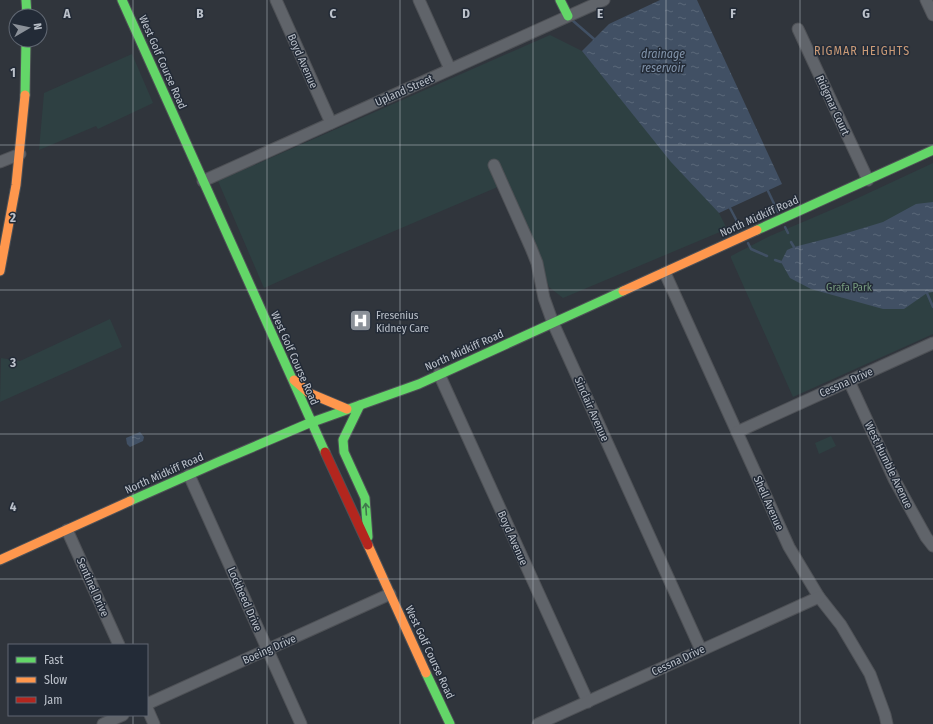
<svg xmlns="http://www.w3.org/2000/svg" width="933" height="724" font-family="'Fira Sans Condensed',sans-serif">
	<defs>
		<pattern id="water-ripples" width="26" height="14" patternUnits="userSpaceOnUse"><rect width="26" height="14" fill="#415064"/><path d="M2 4q2-2 4 0t4 0M15 11q2-2 4 0t4 0" fill="none" stroke="#5a6879"/></pattern>
	</defs>
	<rect width="100%" height="100%" fill="#30353c"/>
	<g fill="#2e4042">
		<polygon points="550,35 582,51 719,213 727,229 563,298 549,287 535,244 507,183 338,255 264,288 218,181"/>
		<polygon points="132,54 153,103 98,129 96,126 39,150 44,93"/>
		<polygon points="933,163 933,334 793,397 731,258 731,256 770,236 845,204"/>
		<polygon points="110,319 122,347 0,402 1,358 20,361"/>
		<polygon points="831,436 836,446 819,454 815,443"/>
	</g>
	<g fill="url(#water-ripples)">
		<polygon points="660,0 697,0 782,184 719,213 671,162 582,51 609,24"/>
		<polygon points="933,202 933,292 927,293 904,309 883,309 811,289 790,278 781,262 787,250 794,247 837,236 883,222 916,204"/>
		<polygon points="140,432 144,437 143,441 130,447 127,444 126,438"/>
	</g>
	<g fill="none" stroke-linecap="round" stroke-linejoin="round">
		<g stroke="#415064" stroke-width="2.5">
			<polyline points="572,20 594,39"/>
			<polyline points="768,191 778,212"/>
			<polyline points="730,208 741,229"/>
			<polyline points="785,227 788,233"/>
			<polyline points="791,242 794,247"/>
			<polyline points="748,243 751,249 767,256"/>
			<polyline points="775,260 781,262"/>
			<polyline points="927,293 933,307"/>
		</g>
		<defs>
			<g id="street">
				<polyline points="276,0 331,123"/>
				<polyline points="419,0 450,69"/>
				<polyline points="926,0 933,15"/>
				<polyline points="798,29 868,180"/>
				<polyline points="0,162 20,154"/>
				<polyline points="494,165 531,248 537,263 544,298 553,323 701,650"/>
				<polyline points="203,181 604,0"/>
				<polyline points="665,273 789,547 819,597 841,625 870,674 885,715 887,724"/>
				<polyline points="439,374 588,702"/>
				<polyline points="849,381 894,479 926,537 933,546"/>
				<polyline points="737,432 933,343"/>
				<polyline points="189,475 301,724"/>
				<polyline points="67,530 119,645"/>
				<polyline points="147,704 390,594"/>
				<polyline points="147,708 154,724"/>
				<polyline points="103,724 123,715"/>
				<polyline points="538,724 819,597"/>
			</g>
			<g id="fast">
				<polyline points="26,0 27,16"/>
				<polyline points="122,0 325,452"/>
				<polyline points="560,0 568,16"/>
				<polyline points="25,95 26,40"/>
				<polyline points="757,230 933,150"/>
				<polyline points="360,405 343,440 344,452 365,498 368,537"/>
				<polyline points="130,501 218,462 307,424 419,384 623,291"/>
				<polyline points="426,673 450,724"/>
			</g>
			<g id="slow">
				<polyline points="0,271 16,185 25,95"/>
				<polyline points="623,291 757,230"/>
				<polyline points="294,380 309,393 347,409"/>
				<polyline points="368,545 426,673"/>
				<polyline points="0,560 130,501"/>
			</g>
			<polyline id="jam" points="325,452 368,545"/>
		</defs>
		<use href="#street" stroke="#4e5156" stroke-width="13"/>
		<use href="#fast" stroke="#4e5156" stroke-width="11"/>
		<use href="#slow" stroke="#4e5156" stroke-width="11"/>
		<use href="#jam" stroke="#4e5156" stroke-width="11"/>
		<use href="#street" stroke="#60646a" stroke-width="11"/>
		<use href="#fast" stroke="#63d668" stroke-width="9"/>
		<use href="#slow" stroke="#ff974d" stroke-width="9"/>
		<use href="#jam" stroke="#b3261e" stroke-width="9"/>
	</g>
	<defs><path id="oneway-shaft" d="M-6 0H5M1.5-3L5.5 0L1.5 3" fill="none" stroke-width="1.6" stroke-linecap="round" stroke-linejoin="round"/></defs>
	<use stroke="#40784d" href="#oneway-shaft" transform="translate(366 509) rotate(-94)"/>
	<path fill="none" stroke="#bcc2cb" stroke-width="1" stroke-opacity="0.55" d="M133 0V645M267 0V724M400 0V724M533 0V724M666 0V724M800 0V724M0 145H933M0 290H933M0 434H933M0 579H933M133 715V724"/>
	<defs>
		<symbol id="hospital-square" viewBox="-11 -11 22 22"><rect x="-9" y="-9" width="18" height="18" rx="4" fill="#8b9199" stroke="#232b37"/><path d="M-5-5h3v3.5h4V-5h3V5h-3V1.5h-4V5h-3Z" fill="#fff"/></symbol>
	</defs>
	<g fill-rule="evenodd">
		<use href="#hospital-square" x="348" y="308" width="25" height="25"/>
	</g>
	<g text-anchor="middle" stroke-width="3" stroke-linejoin="round" paint-order="stroke">
		<g font-size="11" fill="#bcc2cb" stroke="#232b37">
			<text transform="translate(303 61) rotate(66)" y="4">Boyd Avenue</text>
			<text transform="translate(163 62) rotate(66)" y="4">West Golf Course Road</text>
			<text transform="translate(404 90) rotate(-24)" y="4">Upland Street</text>
			<text transform="translate(833 105) rotate(65)" y="4">Ridgmar Court</text>
			<text transform="translate(759 216) rotate(-24)" y="4">North Midkiff Road</text>
			<text transform="translate(464 350) rotate(-24)" y="4">North Midkiff Road</text>
			<text transform="translate(295 358) rotate(66)" y="4">West Golf Course Road</text>
			<text transform="translate(846 382) rotate(-24)" y="4">Cessna Drive</text>
			<text transform="translate(592 409) rotate(66)" y="4">Sinclair Avenue</text>
			<text transform="translate(889 465) rotate(64)" y="4">West Humble Avenue</text>
			<text transform="translate(164 473) rotate(-24)" y="4">North Midkiff Road</text>
			<text transform="translate(769 503) rotate(66)" y="4">Shell Avenue</text>
			<text transform="translate(513 538) rotate(66)" y="4">Boyd Avenue</text>
			<text transform="translate(93 587) rotate(66)" y="4">Sentinel Drive</text>
			<text transform="translate(245 599) rotate(66)" y="4">Lockheed Drive</text>
			<text transform="translate(269 649) rotate(-24)" y="4">Boeing Drive</text>
			<text transform="translate(430 652) rotate(65)" y="4">West Golf Course Road</text>
			<text transform="translate(678 660) rotate(-25)" y="4">Cessna Drive</text>
		</g>
		<g font-size="11" fill="#76997e" stroke="#232b37">
			<text x="849" y="291">Grafa Park</text>
		</g>
		<g font-size="11" fill="#bcc2cb" stroke="#232b37" text-anchor="start">
			<text x="376" y="319">Fresenius<tspan x="376" dy="13">Kidney Care</tspan></text>
		</g>
		<g font-size="12" letter-spacing="1" fill="#cb9b77" stroke="#232b37">
			<text x="862" y="55">RIGMAR HEIGHTS</text>
		</g>
		<g font-size="12" font-style="italic" fill="#8193aa" stroke="#232b37">
			<text x="663" y="58">drainage<tspan x="663" dy="14">reservoir</tspan></text>
		</g>
	</g>
	<g font-size="13" text-anchor="middle" font-weight="bold" fill="#bcc2cb" stroke="#232b37" stroke-width="3" stroke-linejoin="round" paint-order="stroke">
		<text x="67" y="18">A</text>
		<text x="200" y="18">B</text>
		<text x="333" y="18">C</text>
		<text x="466" y="18">D</text>
		<text x="600" y="18">E</text>
		<text x="733" y="18">F</text>
		<text x="866" y="18">G</text>
		<text x="13" y="77">1</text>
		<text x="13" y="222">2</text>
		<text x="13" y="367">3</text>
		<text x="13" y="511">4</text>
	</g>
	<rect x="8" y="644" width="140" height="72" fill="#232b37" stroke="#606772"/>
	<rect x="16" y="657" width="20" height="6" fill="#63d668" stroke="#606772"/>
	<text x="44" y="664" font-size="12" fill="#bcc2cb">Fast</text>
	<rect x="16" y="677" width="20" height="6" fill="#ff974d" stroke="#606772"/>
	<text x="44" y="684" font-size="12" fill="#bcc2cb">Slow</text>
	<rect x="16" y="697" width="20" height="6" fill="#b3261e" stroke="#606772"/>
	<text x="44" y="704" font-size="12" fill="#bcc2cb">Jam</text>
	<g transform="translate(28 28) rotate(81)"><circle r="19" fill="#232b37" stroke="#606772"/>
	<path d="M0-3L7 15L0 10L-7 15Z" fill="#8b9199"/>
	<text y="-6" font-size="11" font-weight="bold" text-anchor="middle" fill="#bcc2cb">N</text>
	</g>
</svg>
